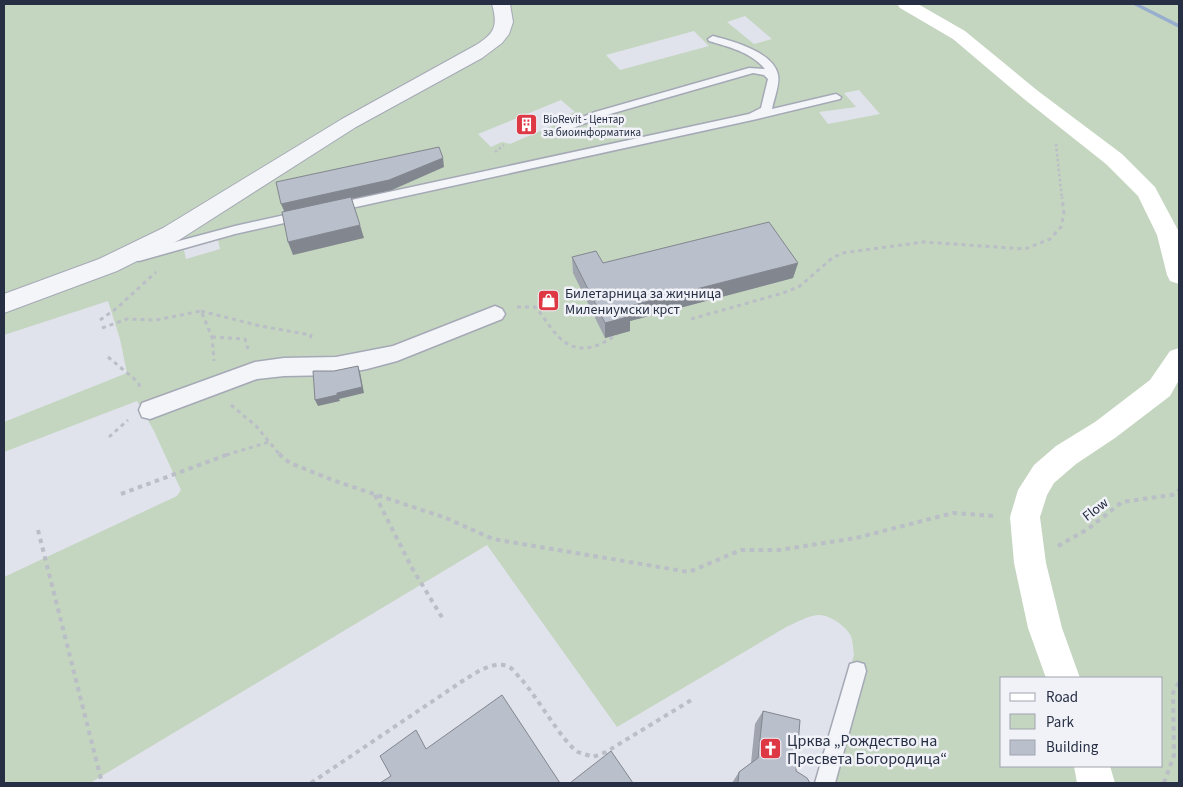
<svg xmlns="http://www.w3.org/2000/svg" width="1183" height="787" font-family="'Source Sans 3',sans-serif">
	<rect width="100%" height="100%" fill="#e0e3eb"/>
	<path fill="#c4d5c0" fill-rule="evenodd" d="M4 4H1179V783H816L854 655C853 649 853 642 851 636 846 626 829 614 818 615 808 616 797 622 788 626L617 727 487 545 90 783H4V577L177 496 181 490 154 431 137 401 4 452V422L127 373 120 339 108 301 4 335ZM745 16 772 39 754 44 727 22ZM694 31 709 46 620 70 606 55ZM859 90 880 114 828 124 819 112 856 107 844 93ZM561 100 575 112 558 119 559 123 510 144 502 142 491 147 478 134ZM218 240 220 249 186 259 184 250ZM1002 678H1162V766H1002Z"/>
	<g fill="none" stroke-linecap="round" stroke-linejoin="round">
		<polygon fill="#97aece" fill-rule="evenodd" points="1132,4 1139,4 1179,24 1179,28"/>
		<defs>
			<g id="service">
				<path d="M713 36C732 41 774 52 778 75 780 84 774 99 772 109L836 94 841 97 840 99 757 119 333 212 327 208 333 204 749 114 761 108 768 79 764 75 753 73 603 116 568 130 564 131 558 128 560 126 595 112 749 68 765 69C751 52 729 47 709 41L708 39Z"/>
				<polygon points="303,211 307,212 309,215 307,218 235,234 139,261 134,259 132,256 134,253 235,226"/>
				<polygon points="857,662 864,664 866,671 835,783 815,783 848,671 850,664"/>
			</g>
			<polygon id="pedestrian" points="495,306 502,309 505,314 502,319 397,361 367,369 336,375 284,376 257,379 150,419 142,417 139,410 142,403 255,362 284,358 336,357 393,346"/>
			<path id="minor" d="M492 4H510L513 22 509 34 502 43 482 58 356 127 179 240 117 271 4 313V294L99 259 163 228 342 119 476 45C495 33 498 26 492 4Z"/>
		</defs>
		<use href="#service" stroke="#a5a9b6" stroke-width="3"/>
		<use href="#pedestrian" stroke="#a5a9b6" stroke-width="3"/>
		<use href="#minor" stroke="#a5a9b6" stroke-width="2"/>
		<g stroke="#babec6" stroke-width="2.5" stroke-dasharray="2.5 2.5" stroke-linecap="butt">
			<polyline points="1056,144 1062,199"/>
			<polyline points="495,152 504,145"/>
		</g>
		<g stroke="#babec6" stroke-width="3" stroke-dasharray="4 4" stroke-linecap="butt">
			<path d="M517 307H535C542 314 546 322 552 329 571 355 593 352 617 334"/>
			<polyline points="201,311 260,326 311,335 310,342"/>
			<polyline points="691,319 783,293 800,286 831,259 842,253 924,242 1025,249 1050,239 1061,227 1064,214 1062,197"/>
			<polyline points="100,320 117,308 156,272"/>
			<polyline points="102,328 127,319 156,320 201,311 212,337 214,361"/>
			<polyline points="212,337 245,339 248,349"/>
			<polyline points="108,357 138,382 141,389"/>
			<polyline points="231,405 256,426 280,455"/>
			<polyline points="109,437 128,420"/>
			<polyline points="226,455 269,442"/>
		</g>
		<g stroke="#babec6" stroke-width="4" stroke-dasharray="4.5 4.5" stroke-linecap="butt">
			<polyline points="279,454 290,463 335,481 446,518 493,539 689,572 741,550 779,550 856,538 953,513 995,516"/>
			<polyline points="121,494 229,454"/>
			<polyline points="375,495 412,568 443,619"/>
			<polyline points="38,530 102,783"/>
			<polyline points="1058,546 1088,529 1122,502 1172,495 1179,490"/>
			<path d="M311 783 464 680C476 673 492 661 507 666 513 668 517 675 521 679 536 695 563 743 578 752 583 754 588 755 593 757L606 752 693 699"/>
			<polyline points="1164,783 1174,755 1173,693 1179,682"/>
		</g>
		<use href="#service" fill="#f3f5f8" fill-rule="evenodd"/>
		<use href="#pedestrian" fill="#f3f5f8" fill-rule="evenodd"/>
		<use href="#minor" fill="#f3f5f8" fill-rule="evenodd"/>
		<g fill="#fff" fill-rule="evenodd">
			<polygon points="897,4 918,4 965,31 1038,91 1122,154 1155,187 1179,232 1179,284 1170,281 1167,275 1157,235 1138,196 1106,164 1024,99 953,39 900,8"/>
			<polygon points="1179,348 1179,380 1170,396 1115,438 1076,464 1054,483 1047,495 1040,517 1046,563 1062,628 1080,678 1046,678 1028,628 1014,563 1010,517 1018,490 1034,465 1056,446 1095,422 1150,380 1170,351"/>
			<polygon points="1074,766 1110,766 1115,783 1077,783"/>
		</g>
	</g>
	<g fill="#9fa4af">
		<polygon points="572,257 603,263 798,263 793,278 630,321 630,331 605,338 573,273"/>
		<polygon points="763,711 796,771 810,783 732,783 739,772 751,763 755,724"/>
	</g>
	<g fill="#82868e">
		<polygon points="443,158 444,167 392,190 285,213 281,204"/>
		<polygon points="360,225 364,238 293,255 288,242"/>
		<polygon points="798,263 793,278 630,321 630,331 605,338 605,323 626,307"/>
		<polygon points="358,366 360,372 364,393 339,399 340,401 318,406 315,400"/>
	</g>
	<g fill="#b9bfcb" stroke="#82868e">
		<polygon points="439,147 443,158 389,180 281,204 276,182"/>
		<polygon points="351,197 360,225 288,242 282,212"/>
		<polygon points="769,222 798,263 626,307 631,316 605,323 572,257 596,251 603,263"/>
		<polygon points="358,366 362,387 337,393 337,395 315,400 313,371 334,371"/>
		<polygon points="502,695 560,783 380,783 391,776 380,756 416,730 426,749"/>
		<polygon points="763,711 800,720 796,771 807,778 810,783 738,783 739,772 758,758"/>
		<polygon points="611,751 633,783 570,783"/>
	</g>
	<defs>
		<symbol id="building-square" viewBox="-11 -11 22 22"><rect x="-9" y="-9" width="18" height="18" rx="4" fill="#dd3844" stroke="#f0f2f8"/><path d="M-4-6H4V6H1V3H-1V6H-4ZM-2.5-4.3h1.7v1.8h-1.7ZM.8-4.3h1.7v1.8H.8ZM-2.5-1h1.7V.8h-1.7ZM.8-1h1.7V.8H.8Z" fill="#fff"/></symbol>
		<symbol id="shop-square" viewBox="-11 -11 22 22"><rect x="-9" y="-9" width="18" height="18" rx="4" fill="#dd3844" stroke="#f0f2f8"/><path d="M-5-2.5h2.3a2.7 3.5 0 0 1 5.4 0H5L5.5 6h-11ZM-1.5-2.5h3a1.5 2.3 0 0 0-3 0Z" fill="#fff"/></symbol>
		<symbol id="church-square" viewBox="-11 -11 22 22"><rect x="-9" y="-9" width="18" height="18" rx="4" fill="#dd3844" stroke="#f0f2f8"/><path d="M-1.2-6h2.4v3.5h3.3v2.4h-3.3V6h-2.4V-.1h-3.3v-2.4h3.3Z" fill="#fff"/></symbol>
	</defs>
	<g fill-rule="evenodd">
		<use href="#building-square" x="514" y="112" width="25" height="25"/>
		<use href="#shop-square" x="536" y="288" width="25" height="25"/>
		<use href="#church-square" x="758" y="736" width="25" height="25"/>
	</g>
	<g text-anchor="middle" stroke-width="5" stroke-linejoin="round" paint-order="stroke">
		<g font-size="11" fill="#272f44" stroke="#f0f2f8" text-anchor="start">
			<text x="543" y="123">BioRevit - Центар<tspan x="543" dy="13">за биоинформатика</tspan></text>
		</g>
		<g font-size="14" fill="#272f44" stroke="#f0f2f8" text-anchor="start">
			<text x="565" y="298">Билетарница за жичница<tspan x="565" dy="16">Милениумски крст</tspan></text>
		</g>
		<g font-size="14" fill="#272f44" stroke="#f0f2f8">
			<text transform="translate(1095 509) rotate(-38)" y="5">Flow</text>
		</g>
		<g font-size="16" fill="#272f44" stroke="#f0f2f8" text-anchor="start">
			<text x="787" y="746">Црква „Рождество на<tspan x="787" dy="18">Пресвета Богородица“</tspan></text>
		</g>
	</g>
	<rect width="1183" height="787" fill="none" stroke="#272f44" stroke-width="10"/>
	<rect x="1000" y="677" width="162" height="90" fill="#f0f2f8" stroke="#a0a4b0"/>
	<rect x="1010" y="693" width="25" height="8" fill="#ffffff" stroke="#a0a4b0"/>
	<text x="1046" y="702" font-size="15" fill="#272f44">Road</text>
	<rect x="1010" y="714" width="25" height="15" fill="#c4d5c0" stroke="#a0a4b0"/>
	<text x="1046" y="727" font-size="15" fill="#272f44">Park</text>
	<rect x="1010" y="740" width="25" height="15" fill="#b9bfcb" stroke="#a0a4b0"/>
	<text x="1046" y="752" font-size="15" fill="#272f44">Building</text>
</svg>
